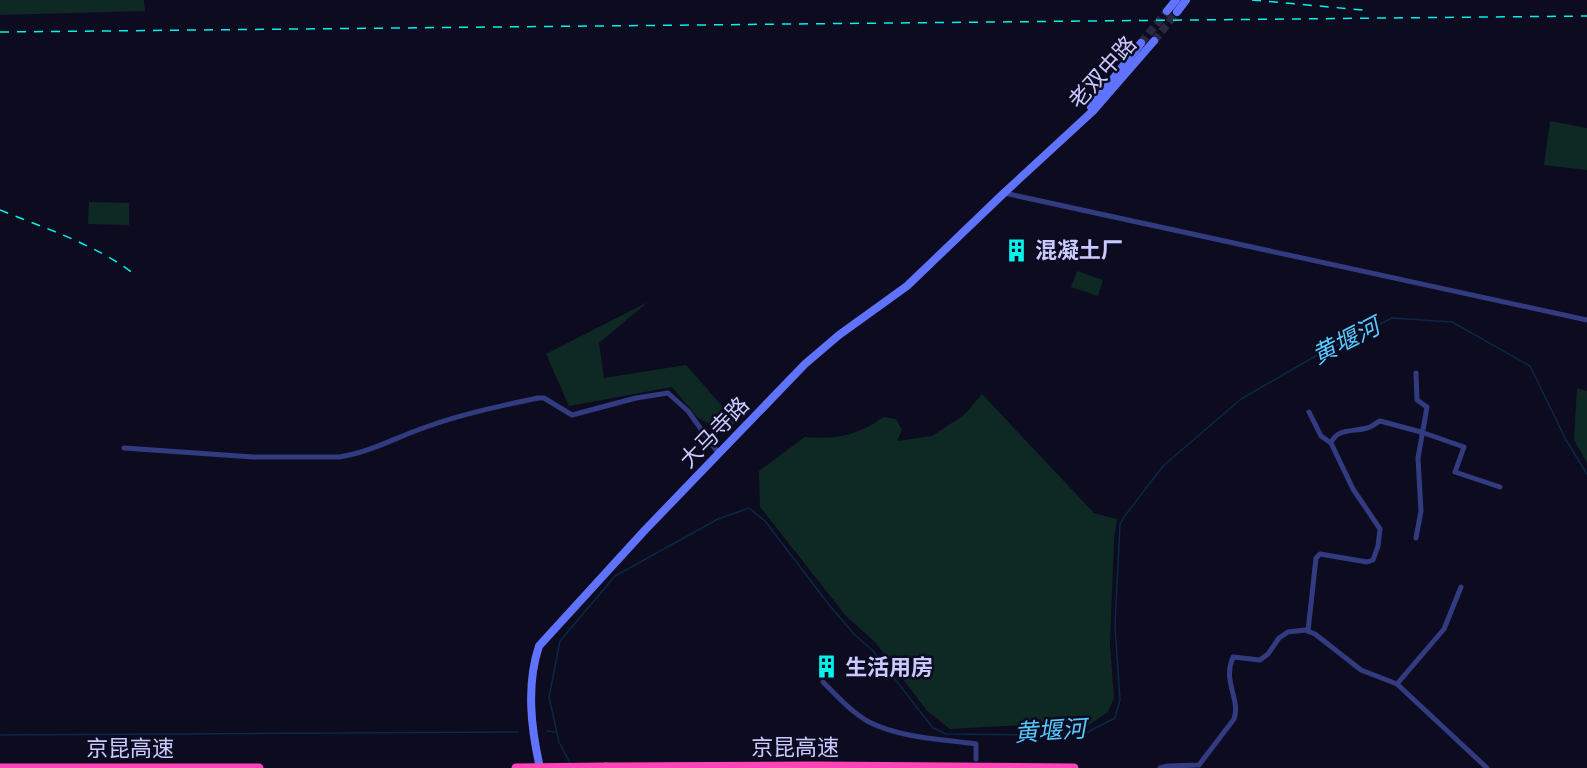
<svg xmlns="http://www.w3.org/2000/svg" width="1587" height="768" font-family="'Space Grotesk','Noto Sans SC',sans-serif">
	<rect width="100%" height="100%" fill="#0c0b1f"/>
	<g fill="#0e2924">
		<polygon points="0,0 144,0 145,11 0,15"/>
		<polygon points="1550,121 1587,128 1587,170 1544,165"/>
		<polygon points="89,202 129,203 129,225 88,224"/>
		<polygon points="1077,271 1103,280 1098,296 1071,287"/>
		<polygon points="648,302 599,343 604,378 686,365 736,422 724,433 697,417 672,387 569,406 546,354"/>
		<polygon points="1577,388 1587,391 1587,463 1574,440"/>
		<path d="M982 394 1094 513 1117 519 1114 539 1110 644 1114 698 1108 712 1084 728 1024 725 950 729 927 711 875 642 846 616 760 507 759 471 805 437C833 440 861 435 883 417L896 419 902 430 897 441 932 436 964 415Z"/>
	</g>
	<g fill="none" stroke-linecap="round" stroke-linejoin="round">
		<g stroke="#092944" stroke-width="1.5">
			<polyline points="547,731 555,732"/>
			<polyline points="0,735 518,732"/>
			<polyline points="571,765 559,742 549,697 560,641 615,576 718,519 749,508 765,521 830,606 854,634 873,651 933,728 946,734 1052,735 1086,733 1115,718 1120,700 1115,626 1120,524 1124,517 1163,466 1241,399 1319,354 1392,318 1452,322 1530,366 1566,440 1587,474"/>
		</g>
		<g stroke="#282841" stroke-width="8" stroke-dasharray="8 4" stroke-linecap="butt">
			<polyline points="1154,41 1177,12"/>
			<polyline points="1141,43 1167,11"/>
		</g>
		<g stroke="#333b80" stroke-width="5">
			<polyline points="1004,193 1587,320"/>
			<path d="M1331 443C1337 428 1353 432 1367 428 1371 427 1376 423 1380 421L1421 432 1464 447 1455 472 1500 487"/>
			<path d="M124 448 253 457H339C368 453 397 437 426 427 462 414 500 406 538 398H544L572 415 636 398 668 393 688 411 719 454"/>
			<polyline points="1416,538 1421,511 1418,458 1427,407 1417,400 1416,373"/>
			<polyline points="1308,631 1316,558 1320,554 1367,562 1373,560 1378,546 1380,529 1353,489 1331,443 1321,436 1309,412"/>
			<path d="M823 682C837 696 851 712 869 722 901 738 941 739 976 744V759"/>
			<polyline points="1397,684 1444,629 1461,587"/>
			<path d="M1160 768 1168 766 1199 765 1234 719C1241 699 1222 682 1233 657L1260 660 1268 654 1279 638 1288 632 1305 630 1315 634 1361 670 1397 684 1487 768"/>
		</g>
		<g stroke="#6073ff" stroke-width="8">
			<polyline points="1167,11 1176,0"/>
			<polyline points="1177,12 1186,0"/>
			<polyline points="1091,107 1141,43"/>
			<path d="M540 768C531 728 526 685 539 646L645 530 805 364 839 335 907 286 1004 193 1094 110 1154 41"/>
		</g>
		<g stroke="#ff44b8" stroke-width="9">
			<polyline points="606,767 817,766 1074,768"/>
			<polyline points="0,768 259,768"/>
		</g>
		<g stroke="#00f4e9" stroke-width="1.5" stroke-dasharray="9 8" stroke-linecap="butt">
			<polyline points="1252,0 1363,10"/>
			<polyline points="0,32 1587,16"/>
			<path d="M0 210C44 228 97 245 134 274"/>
		</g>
		<polyline stroke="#ff44b8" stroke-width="9" points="516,768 606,767"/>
	</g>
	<defs>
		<symbol id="building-bare" viewBox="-9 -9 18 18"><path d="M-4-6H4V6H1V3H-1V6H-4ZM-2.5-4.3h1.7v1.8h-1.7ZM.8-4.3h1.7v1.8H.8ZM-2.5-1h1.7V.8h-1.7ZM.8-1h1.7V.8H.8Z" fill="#00f4e9" stroke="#0c0b1f" stroke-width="2.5" paint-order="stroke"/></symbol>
	</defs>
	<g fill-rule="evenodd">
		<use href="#building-bare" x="1000" y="234" width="33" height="33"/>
		<use href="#building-bare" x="810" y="650" width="33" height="33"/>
	</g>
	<g text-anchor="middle" stroke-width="5" stroke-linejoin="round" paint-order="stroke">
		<g font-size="22" fill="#c9caff" stroke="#0c0b1f">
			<text transform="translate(1102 72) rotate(-48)" y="8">老双中路</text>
			<text transform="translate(714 432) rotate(-46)" y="8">大马寺路</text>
			<text x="795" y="755">京昆高速</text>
			<text x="130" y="756">京昆高速</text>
		</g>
		<g font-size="22" font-weight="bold" fill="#c9caff" stroke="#0c0b1f" text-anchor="start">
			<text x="1035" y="258">混凝土厂</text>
			<text x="845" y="675">生活用房</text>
		</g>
		<g font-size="24" font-style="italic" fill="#57c9ff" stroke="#0c0b1f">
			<text transform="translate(1346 341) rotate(-27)" y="8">黄堰河</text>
			<text transform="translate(1050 731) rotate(-4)" y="8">黄堰河</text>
		</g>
	</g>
</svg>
